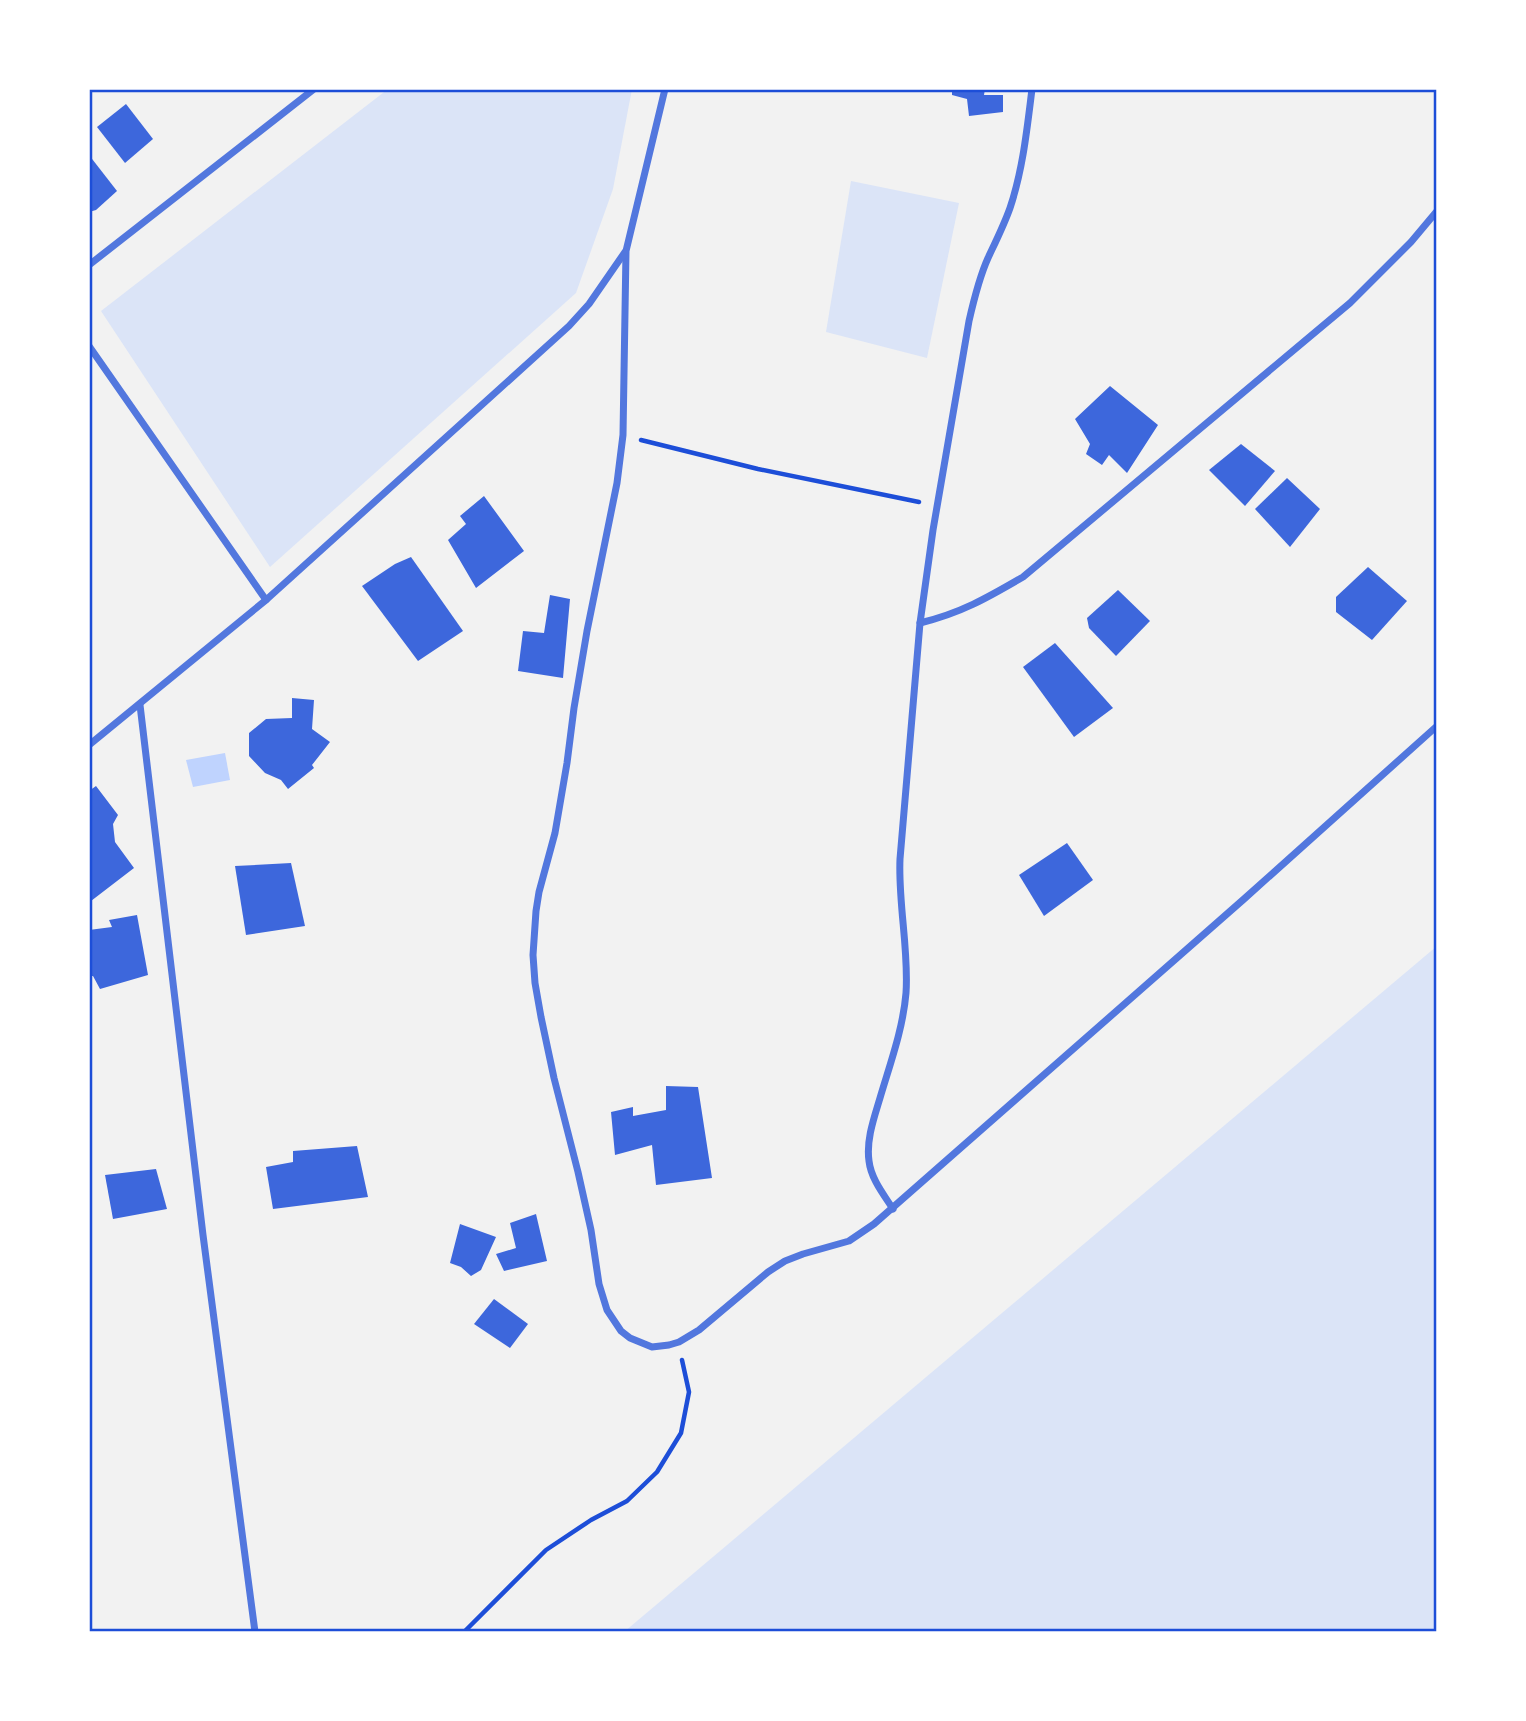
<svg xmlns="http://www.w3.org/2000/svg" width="1526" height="1721" font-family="'Noto Serif',serif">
	<rect width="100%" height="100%" fill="#f2f2f2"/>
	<g fill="#dbe4f7">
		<polygon points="388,89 632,89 613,189 576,293 270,567 101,311"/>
		<polygon points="851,181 959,203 927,358 826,332"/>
		<polygon points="1437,946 1437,1632 624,1632"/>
	</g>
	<polygon fill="#bfd3fe" points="225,753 230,780 193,787 186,760"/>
	<g fill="#3d67dc">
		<polygon points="952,89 985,89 984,95 1003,95 1003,112 969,116 967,99 952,95"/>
		<polygon points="126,104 153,139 125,163 97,127"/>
		<polygon points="89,155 117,191 96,210 89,212"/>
		<polygon points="1110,386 1158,425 1127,473 1109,455 1102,465 1086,454 1090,444 1075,419"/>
		<polygon points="1241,444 1275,471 1245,506 1209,470"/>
		<polygon points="1287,478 1320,509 1290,547 1255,509"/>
		<polygon points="484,496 524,551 476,588 448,540 466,524 460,516"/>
		<polygon points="411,557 463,631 418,661 362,586 395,564"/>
		<polygon points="1368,567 1407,601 1372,640 1336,612 1336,597"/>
		<polygon points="1118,590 1150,621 1116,656 1089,628 1087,618"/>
		<polygon points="550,595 570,599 563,678 518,671 523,631 544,633"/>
		<polygon points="1055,643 1113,708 1074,737 1023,667"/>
		<polygon points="292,698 314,700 312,729 330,742 312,765 314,768 288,789 281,780 265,773 249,756 249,733 266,719 292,718"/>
		<polygon points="96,786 118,815 113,824 115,842 134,868 91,901 89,900 89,791"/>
		<polygon points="1067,843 1093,880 1044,916 1019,875"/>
		<polygon points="291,863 305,926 246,935 235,866"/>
		<polygon points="137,915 148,975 100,989 93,976 89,976 89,930 112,927 109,920"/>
		<polygon points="666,1086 698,1087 712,1178 656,1185 652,1145 615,1155 611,1112 633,1107 633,1116 666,1110"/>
		<polygon points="357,1146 368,1197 273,1209 266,1167 293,1162 293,1151"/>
		<polygon points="156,1169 167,1209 113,1219 105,1175"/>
		<polygon points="536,1214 547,1261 504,1271 496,1254 516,1248 510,1223"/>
		<polygon points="460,1224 496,1237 481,1270 471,1276 461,1267 450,1263"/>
		<polygon points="494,1299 528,1324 510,1348 474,1324"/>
	</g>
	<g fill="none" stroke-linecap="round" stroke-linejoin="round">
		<g stroke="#1d4ed8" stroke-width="4.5">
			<polyline points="641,440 758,469 919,502"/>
			<polyline points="464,1632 546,1550 591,1520 627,1501 657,1472 681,1433 689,1392 682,1360"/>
		</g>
		<g stroke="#5277de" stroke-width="7">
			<polyline points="665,89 626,251 623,435 617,483 587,631 574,708 567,763 555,833 539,892 536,911 533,955 535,983 541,1017 554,1078 578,1172 591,1230 599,1284 607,1310 621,1331 630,1338 652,1347 669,1345 679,1342 699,1330 768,1272 785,1261 803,1254 849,1241 874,1224 1244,899 1437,726"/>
			<polyline points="89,265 314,89"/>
			<polyline points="89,346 266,600"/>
			<path d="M920 623C961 613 987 598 1023 577L1350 303 1411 242 1437 211"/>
			<polyline points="140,705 203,1235 255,1632"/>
			<polyline points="89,745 266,600 569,326 589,304 625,252"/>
			<path d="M893 1209C884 1195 871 1179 869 1161 866 1140 874 1118 880 1098 890 1064 903 1029 906 993 909 950 898 903 900 859L920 623 933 530 969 321C974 299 979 278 988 258 996 241 1004 225 1010 208 1023 169 1027 129 1032 89"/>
		</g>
	</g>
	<rect width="1526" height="1721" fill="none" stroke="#ffffff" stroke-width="182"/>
	<rect x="91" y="91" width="1344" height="1539" fill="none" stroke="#1d4ed8" stroke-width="2.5"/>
</svg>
